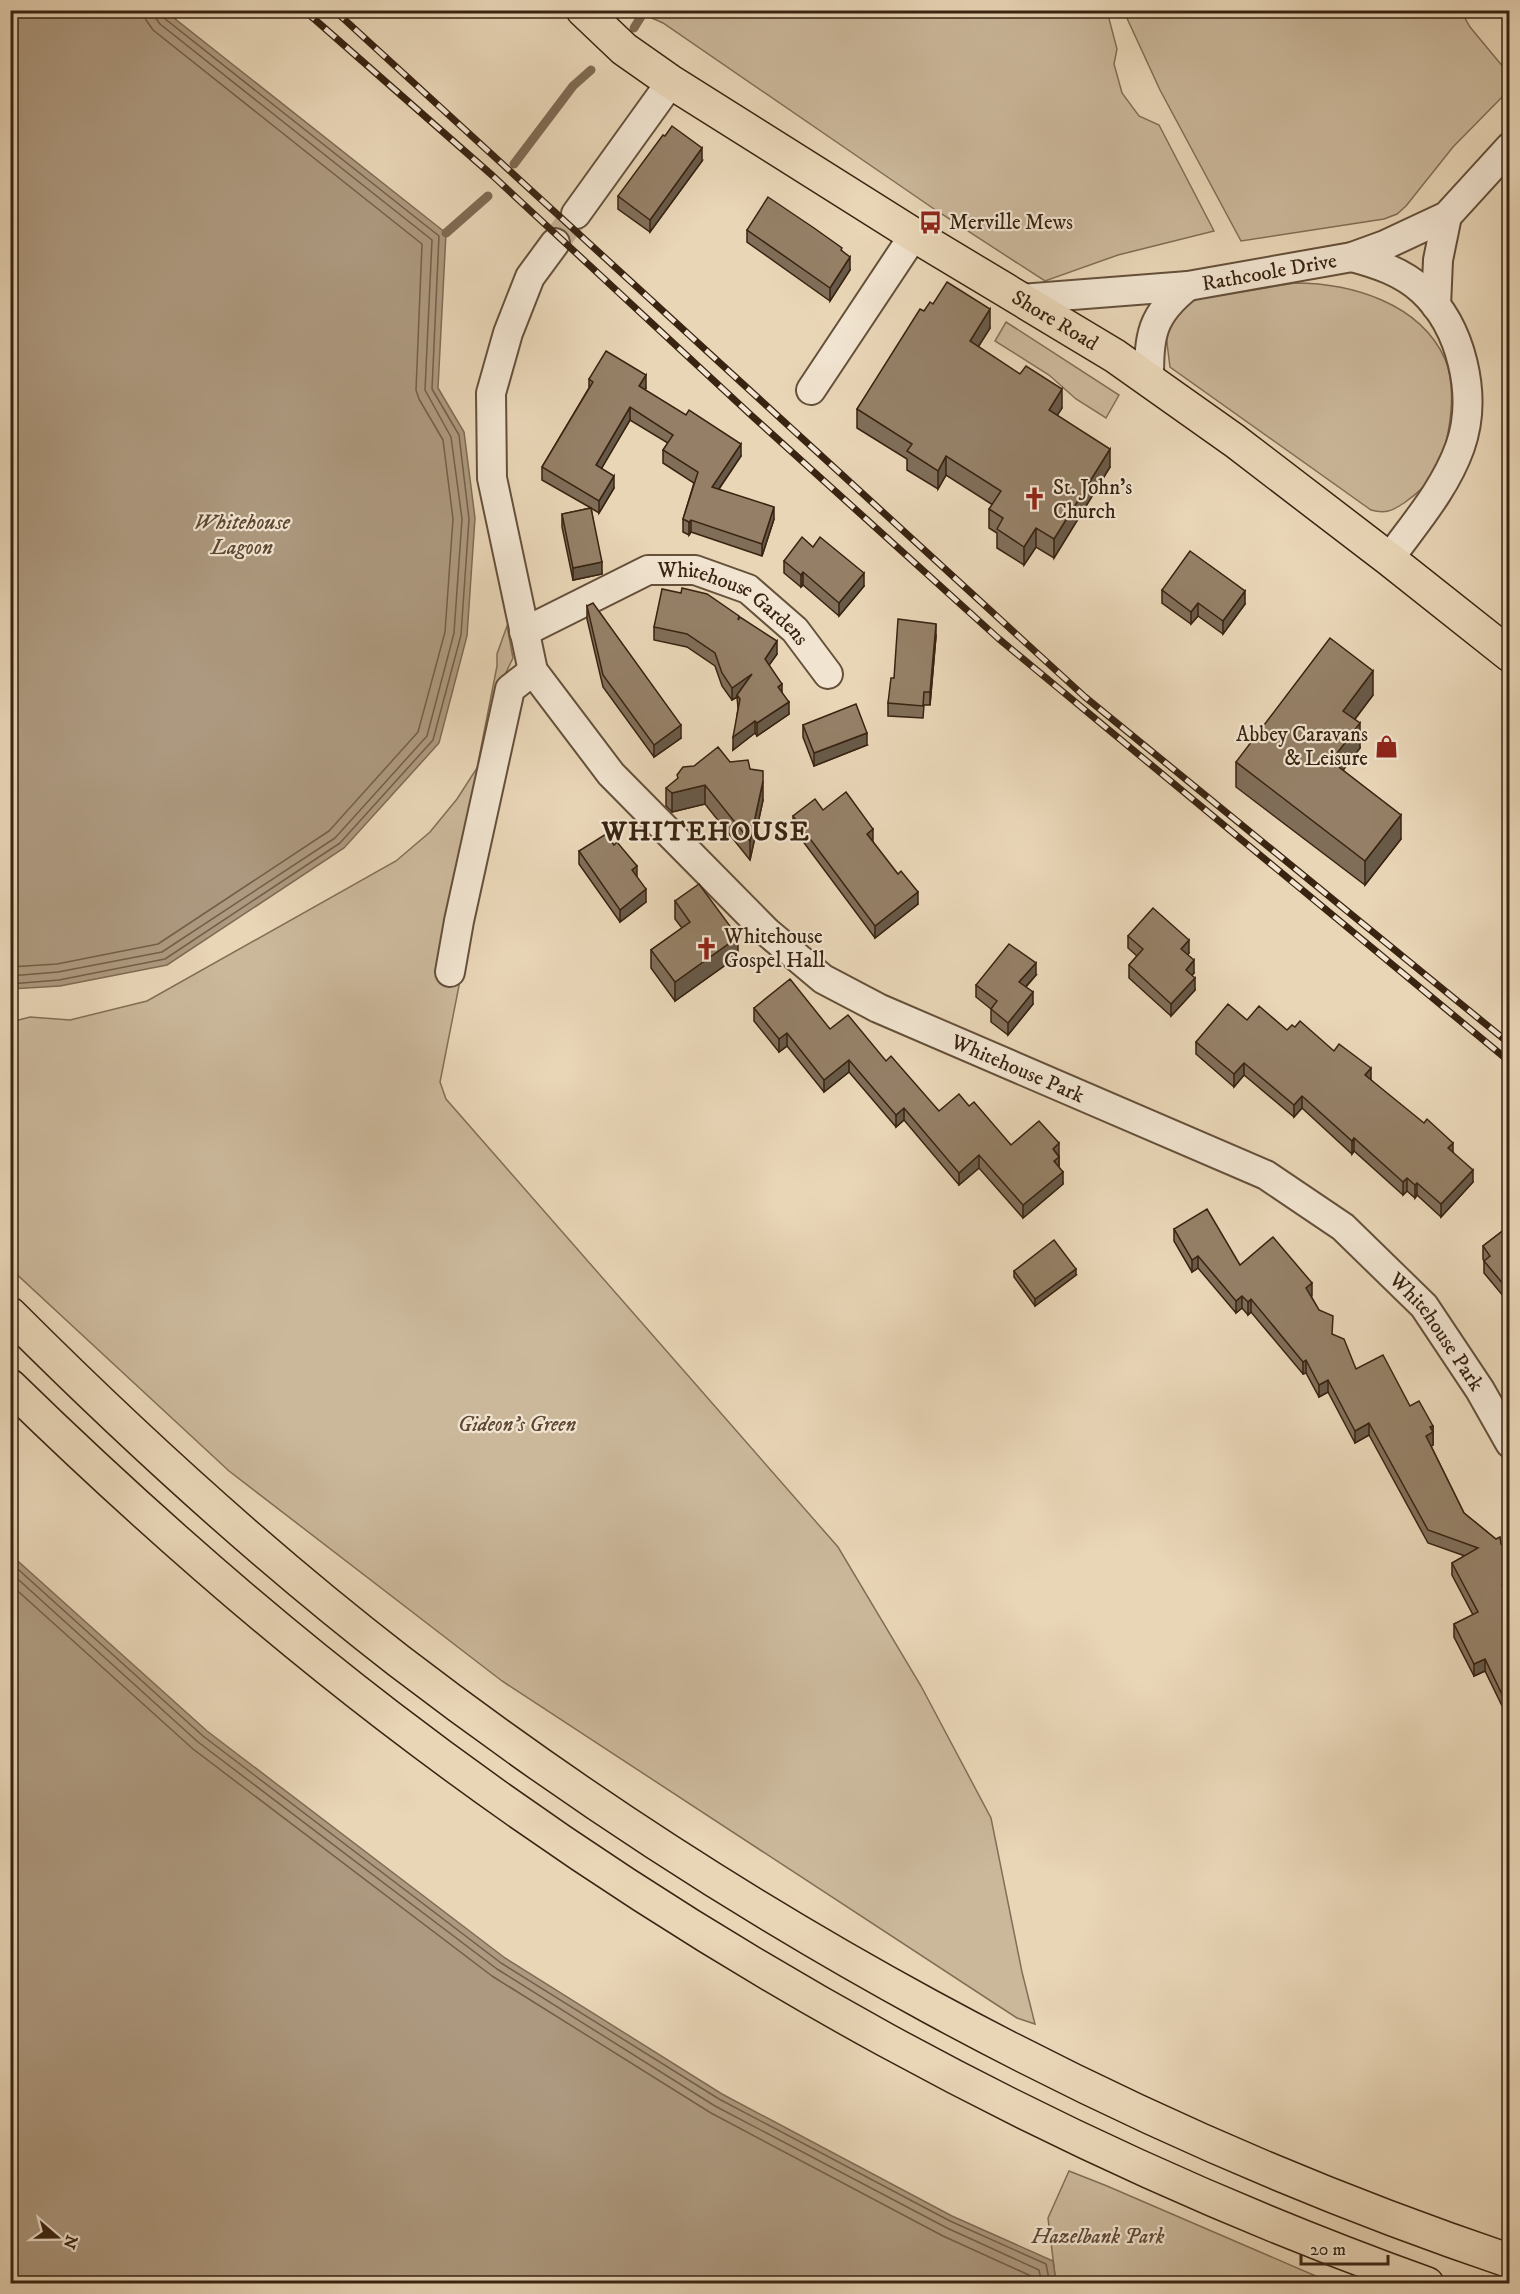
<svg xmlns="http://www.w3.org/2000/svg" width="1520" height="2294" font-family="'IM FELL DW Pica',serif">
	<rect width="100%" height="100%" fill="#e9d6b7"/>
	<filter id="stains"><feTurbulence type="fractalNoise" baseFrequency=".00333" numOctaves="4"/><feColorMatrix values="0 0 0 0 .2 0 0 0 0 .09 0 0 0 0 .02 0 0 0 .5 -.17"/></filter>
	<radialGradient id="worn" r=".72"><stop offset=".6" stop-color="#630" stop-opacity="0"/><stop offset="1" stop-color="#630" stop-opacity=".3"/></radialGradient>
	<g fill="#cbb89b" stroke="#826e56" stroke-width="1.5">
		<polygon points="1130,10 1461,11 1470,27 1509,74 1509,90 1453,147 1406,206 1397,214 1384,219 1241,241 1160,90 1126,16"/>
		<polygon points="636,11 1107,11 1117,49 1114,64 1122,93 1139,116 1159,125 1214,231 1118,255 1045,281 937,211 663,23"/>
		<path d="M1295 283C1351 283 1420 303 1445 359 1458 390 1450 446 1433 475 1427 485 1414 496 1404 503 1392 511 1385 514 1371 510L1170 367 1166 335 1170 317 1191 300Z"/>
		<polygon points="1006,322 1119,395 1106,418 1076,399 1049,375 995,341"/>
		<polygon points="507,626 513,658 500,685 497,793 440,1082 446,1099 838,1547 921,1686 991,1818 1022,1972 1035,2024 1017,2018 997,2005 502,1681 229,1471 11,1269 11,1025 15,1021 30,1017 70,1020 147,1001 396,861 430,832 457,799 477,768 497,666 497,654"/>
		<polygon points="1069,2171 1107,2186 1332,2283 1056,2283 1048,2218"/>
	</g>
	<g fill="#ad997f" stroke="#7f6a53" stroke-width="1.5">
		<polygon points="11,10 165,11 446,233 438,388 464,432 475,518 467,636 439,743 344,848 167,965 60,986 11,989"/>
		<polygon points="10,1554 207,1731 505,1958 722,2094 952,2216 1053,2261 1056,2283 11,2283"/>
	</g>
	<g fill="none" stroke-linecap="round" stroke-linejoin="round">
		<g stroke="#735e48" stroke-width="1.5">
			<polyline points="10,967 57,964 158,944 329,831 418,732 445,632 453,519 443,440 419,399 416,390 422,244 153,30 146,20 145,10"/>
			<polyline points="10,976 58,972 162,952 335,838 427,736 454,633 462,519 451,437 425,390 432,240 160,24 155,17 154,10"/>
			<polyline points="10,984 59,980 165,959 340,843 433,740 461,635 469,519 459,435 432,389 439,236 164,18 162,10"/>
			<polyline points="10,1562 203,1736 501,1963 719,2099 950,2221 1046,2264 1050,2284"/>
			<polyline points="10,1572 198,1742 497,1969 715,2106 947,2228 1039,2270 1042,2284"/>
			<polyline points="10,1584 193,1749 492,1976 711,2113 943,2236 1031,2276 1033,2284"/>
		</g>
		<g stroke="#7f6a53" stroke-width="9">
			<polyline points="634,28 645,10"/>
			<polyline points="514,164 573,86 591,70"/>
			<polyline points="446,233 488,196"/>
		</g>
		<polyline stroke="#c6b296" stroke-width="28" stroke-dasharray="28 14" stroke-linecap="butt" points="555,243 576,214"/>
		<defs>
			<g id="minor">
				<polyline points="576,214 671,82"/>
				<path id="s1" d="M555 243 530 277 508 333 491 393 492 478 533 671 611 774 767 932 823 979 878 1008 1266 1175 1343 1227 1424 1306 1480 1390 1510 1443"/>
				<path d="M1352 257C1378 264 1402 272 1422 290 1462 327 1478 396 1460 447 1445 489 1415 523 1389 559"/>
				<path id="s2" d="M1021 299 1188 286 1352 257 1385 245 1447 216 1510 147"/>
				<polyline points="1436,306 1438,260 1447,216"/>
				<path d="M1149 381C1149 335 1151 315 1188 286"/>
				<polyline points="811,390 914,235"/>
				<path id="s3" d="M524 632 648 570H695L748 589 795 630 828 674"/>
				<polyline points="450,972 459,921 510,689 533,671"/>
			</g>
			<g id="major">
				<path id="s4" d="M583 10 624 49 671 82 914 235 1115 356 1235 441 1389 559 1510 655"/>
			</g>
			<g id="highway">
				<path d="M10 1314C133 1437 262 1555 399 1661 733 1917 1110 2126 1510 2261"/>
				<path d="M10 1386C130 1503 255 1614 388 1716 701 1956 1055 2150 1427 2284"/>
			</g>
		</defs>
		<use href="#minor" stroke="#65503a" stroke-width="32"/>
		<use href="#major" stroke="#392311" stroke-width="36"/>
		<use href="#highway" stroke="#392311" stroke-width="36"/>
		<use href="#minor" stroke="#f1e4d0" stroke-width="28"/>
		<use href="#major" stroke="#e9d6b7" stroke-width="33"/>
		<use href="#highway" stroke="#e9d6b7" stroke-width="33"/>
		<defs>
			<g id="rail">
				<polyline points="304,10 493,176 752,416 999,639 1510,1062"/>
				<polyline points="334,10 1085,697 1510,1044"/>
			</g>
		</defs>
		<use href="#rail" stroke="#392311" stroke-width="7"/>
		<use href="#rail" stroke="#f1e4d0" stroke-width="4.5" stroke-dasharray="14" stroke-linecap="butt"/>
	</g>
	<g fill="#806e59" stroke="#392311" stroke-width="1.5">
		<polygon points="1500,10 1509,10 1507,26 1503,12 1501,13"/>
		<polygon points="702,161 650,232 618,209 618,196"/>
		<polygon points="747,230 842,251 850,270 830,301 747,242"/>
		<polygon points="933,304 990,328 978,347 1062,408 1057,415 1110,467 1054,558 1036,547 1024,565 997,548 997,533 989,528 989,509 993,505 946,475 938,489 907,470 907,459 857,428 857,409 924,311"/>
		<polygon points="589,379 646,388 645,390 741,456 719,489 774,519 762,556 691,532 689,535 683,532 683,519 694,483 663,463 663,450 668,443 630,420 601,468 614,488 599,513 591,508 602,574 573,580 562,527 562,514 591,508 542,480 542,467 589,388"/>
		<polygon points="813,547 864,586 839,616 803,585 801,587 784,573 784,561"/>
		<polygon points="1162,590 1245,604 1223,634 1198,616 1191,624 1162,603"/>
		<polygon points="587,606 681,738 654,757 603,687 587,619"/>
		<polygon points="739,619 777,654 769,665 782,693 789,714 757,736 755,733 733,750 738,708 737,697 732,700 722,686 715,666 687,647 654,640 654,627"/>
		<polygon points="936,636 930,705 924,705 923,718 888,716 888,703 894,678"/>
		<polygon points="1373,695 1355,719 1360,748 1343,770 1401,839 1365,885 1236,787 1236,762"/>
		<polygon points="803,725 867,745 814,766 803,737"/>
		<polygon points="730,762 750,769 763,800 750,860 705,804 672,812 666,806 666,788"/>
		<polygon points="823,810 873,842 918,904 875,938 793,828 793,816"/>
		<polygon points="614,845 646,902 620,922 579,864 579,851"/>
		<polygon points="675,901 738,956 675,1001 651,968 651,950 682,928 675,919"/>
		<polygon points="1128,936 1189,953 1187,955 1194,973 1192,975 1195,990 1171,1016 1129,978 1129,965 1137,956 1128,948"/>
		<polygon points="1036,975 1026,987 1033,1004 1008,1035 991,1022 991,1009 976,997 976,985"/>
		<polygon points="754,1008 830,1029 886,1061 939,1111 969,1106 1011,1145 1059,1156 1059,1168 1063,1184 1023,1218 979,1168 959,1185 904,1120 896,1127 849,1072 824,1092 787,1046 779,1052 754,1021"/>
		<polygon points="1247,1020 1287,1030 1334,1051 1371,1080 1453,1152 1473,1182 1441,1217 1417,1195 1415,1198 1407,1191 1403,1195 1354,1151 1352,1154 1302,1108 1294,1117 1244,1075 1234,1087 1196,1054 1196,1042"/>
		<polygon points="1509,1226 1509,1303 1484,1273 1484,1261 1483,1259 1483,1246"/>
		<polygon points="1174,1229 1240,1265 1312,1296 1311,1296 1332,1334 1356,1369 1410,1406 1433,1426 1433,1445 1431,1446 1464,1513 1509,1550 1509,1740 1503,1726 1503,1714 1505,1712 1485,1671 1474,1676 1454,1637 1454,1624 1473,1615 1452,1575 1452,1563 1465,1556 1428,1543 1369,1435 1355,1443 1328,1392 1319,1397 1306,1373 1303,1374 1251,1312 1248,1315 1242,1308 1236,1313 1198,1268 1192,1272 1174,1241"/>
		<polygon points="1014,1271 1076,1275 1035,1306 1014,1277"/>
	</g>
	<g fill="#685a48" stroke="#392311" stroke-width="1.5">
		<rect x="1507" y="10" width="2" height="16"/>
		<polygon points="702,148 702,161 650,232 650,220"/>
		<polygon points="850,257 850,270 830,301 830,288"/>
		<polygon points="990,309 990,328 970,360 970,341"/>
		<polygon points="646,375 646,388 639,399 639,386"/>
		<polygon points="1062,389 1062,408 1049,428 1049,410"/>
		<polygon points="630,407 630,420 596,478 596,465"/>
		<polygon points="741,444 741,456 712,499 712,487"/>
		<polygon points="1110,449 1110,467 1054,558 1054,539"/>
		<polygon points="946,456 946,475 938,489 938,471"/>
		<polygon points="614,476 614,488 599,513 599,501"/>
		<polygon points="774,507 774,519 762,556 762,544"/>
		<polygon points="691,520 691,532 689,535 689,522"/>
		<polygon points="1036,528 1036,547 1024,565 1024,547"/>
		<polygon points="602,562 602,574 573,580 573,568"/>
		<polygon points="803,572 803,585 801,587 801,575"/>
		<polygon points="864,573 864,586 839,616 839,603"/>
		<polygon points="1245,591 1245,604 1223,634 1223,621"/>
		<polygon points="1198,603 1198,616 1191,624 1191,612"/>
		<polygon points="936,624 936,636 930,705 930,692"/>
		<polygon points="777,641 777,654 765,671 765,659"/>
		<polygon points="1373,671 1373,695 1343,735 1343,711"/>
		<polygon points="752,674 737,695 737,697 732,700 732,688"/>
		<polygon points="782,684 782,696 778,687"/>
		<polygon points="789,702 789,714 757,736 757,723"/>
		<polygon points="755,721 755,733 733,750 733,737"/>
		<polygon points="1360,723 1360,748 1331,786 1331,761"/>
		<polygon points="681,725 681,738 654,757 654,745"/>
		<polygon points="867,733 867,745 814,766 814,753"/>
		<polygon points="763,781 763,800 750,860 750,841"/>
		<polygon points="705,785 705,804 672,812 672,793"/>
		<polygon points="1401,815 1401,839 1365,885 1365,861"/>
		<polygon points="873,829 873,842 867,834"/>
		<polygon points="637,866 637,879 632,870"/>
		<polygon points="646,889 646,902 620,922 620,910"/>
		<polygon points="918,892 918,904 875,938 875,926"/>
		<polygon points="738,937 738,956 675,1001 675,982"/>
		<polygon points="1189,940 1189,953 1181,962 1181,949"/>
		<polygon points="1194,960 1194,973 1186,982 1186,970"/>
		<polygon points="1036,963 1036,975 1019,994 1019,982"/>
		<polygon points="1195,978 1195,990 1171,1016 1171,1004"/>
		<polygon points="1033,992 1033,1004 1008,1035 1008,1023"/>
		<polygon points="787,1033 787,1046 779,1052 779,1039"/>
		<polygon points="849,1060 849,1072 824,1092 824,1080"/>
		<polygon points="1244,1063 1244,1075 1234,1087 1234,1074"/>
		<polygon points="1371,1068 1371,1080 1365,1075"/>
		<polygon points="1302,1096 1302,1108 1294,1117 1294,1105"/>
		<polygon points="904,1108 904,1120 896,1127 896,1115"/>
		<polygon points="1354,1138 1354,1151 1352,1154 1352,1141"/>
		<polygon points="1059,1143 1059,1156 1053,1149"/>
		<polygon points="1453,1143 1453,1155 1448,1148"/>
		<polygon points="979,1155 979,1168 959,1185 959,1173"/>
		<polygon points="1059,1157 1059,1169 1054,1161"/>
		<polygon points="1473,1170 1473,1182 1441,1217 1441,1204"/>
		<polygon points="1063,1172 1063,1184 1023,1218 1023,1205"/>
		<polygon points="1407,1178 1407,1191 1403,1195 1403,1182"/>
		<polygon points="1417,1183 1417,1195 1415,1198 1415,1185"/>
		<polygon points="1198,1256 1198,1268 1192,1272 1192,1260"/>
		<polygon points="1076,1269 1076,1275 1035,1306 1035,1299"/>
		<polygon points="1312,1283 1312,1296 1306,1301 1306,1288"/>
		<polygon points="1242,1296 1242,1308 1236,1313 1236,1301"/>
		<polygon points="1251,1299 1251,1312 1248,1315 1248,1302"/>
		<polygon points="1306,1360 1306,1373 1303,1374 1303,1362"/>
		<polygon points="1328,1380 1328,1392 1319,1397 1319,1385"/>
		<polygon points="1369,1423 1369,1435 1355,1443 1355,1431"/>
		<polygon points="1433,1426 1433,1445 1426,1449 1426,1436 1430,1427"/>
		<polygon points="1509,1581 1509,1594 1502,1585"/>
		<polygon points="1485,1659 1485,1671 1474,1676 1474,1664"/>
	</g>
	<g fill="#958067" stroke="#392311" stroke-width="1.5">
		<polygon points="672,126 702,148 650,220 618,196 663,135 665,136"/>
		<polygon points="768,197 814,228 842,248 841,250 850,257 830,288 747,230"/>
		<polygon points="947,282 990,309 970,341 1020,374 1026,366 1062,389 1049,410 1110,449 1054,539 1036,528 1024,547 997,529 1003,518 989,509 1001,491 946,456 938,471 907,451 912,444 857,409 920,309 924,311 930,302 933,304"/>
		<polygon points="606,351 646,375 639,386 686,415 689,410 741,444 712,487 774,507 762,544 691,520 689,522 683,519 698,472 663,450 673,435 630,407 596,465 614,476 599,501 542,467 593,382 589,379"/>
		<polygon points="591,508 602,562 573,568 562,514"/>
		<polygon points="802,537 813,547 820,537 864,573 839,603 803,572 801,575 784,561"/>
		<polygon points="1190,551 1245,591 1223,621 1198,603 1191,612 1162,590"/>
		<polygon points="682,588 707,594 739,616 738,620 740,617 777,641 765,659 782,684 778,687 789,702 757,723 755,721 733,737 740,699 737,695 752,674 732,688 722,673 715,653 687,634 654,627 662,589 681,593"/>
		<polygon points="593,603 681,725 654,745 603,675 587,606"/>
		<polygon points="898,619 936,624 930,692 924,692 923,706 888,703 891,678 894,678"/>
		<polygon points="1330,638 1373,671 1343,711 1360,723 1331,761 1401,815 1365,861 1236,762"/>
		<polygon points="856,704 867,733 814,753 803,725"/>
		<polygon points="718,747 730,762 748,760 750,769 763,771 763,781 750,841 705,785 672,793 666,788 678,778 677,775 683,767 694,766"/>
		<polygon points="846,792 873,829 867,834 898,874 901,871 918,892 875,926 793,816 815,799 823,810"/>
		<polygon points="606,834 614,845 617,842 637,866 632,870 646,889 620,910 579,851"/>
		<polygon points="699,884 738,937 675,982 651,950 690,922 675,901"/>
		<polygon points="1153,908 1189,940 1181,949 1194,960 1186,970 1195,978 1171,1004 1129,965 1143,949 1128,936"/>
		<polygon points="1009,944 1036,963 1019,982 1033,992 1008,1023 991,1009 997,1001 976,985"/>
		<polygon points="790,979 830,1029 848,1015 886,1061 891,1056 939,1111 959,1094 969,1106 974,1102 1011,1145 1039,1121 1059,1143 1053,1149 1059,1157 1054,1161 1063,1172 1023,1205 979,1155 959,1173 904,1108 896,1115 849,1060 824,1080 787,1033 779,1039 754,1008"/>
		<polygon points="1228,1004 1247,1020 1259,1006 1287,1030 1292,1025 1295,1027 1300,1021 1334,1051 1339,1044 1371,1068 1365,1075 1424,1123 1427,1119 1453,1143 1448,1148 1473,1170 1441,1204 1417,1183 1415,1185 1407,1178 1403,1182 1354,1138 1352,1141 1302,1096 1294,1105 1244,1063 1234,1074 1196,1042"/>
		<polygon points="1207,1209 1240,1265 1273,1237 1312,1283 1306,1288 1319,1310 1333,1316 1332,1334 1344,1339 1356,1369 1383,1355 1410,1406 1419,1401 1433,1426 1430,1427 1433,1432 1426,1436 1464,1513 1496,1539 1500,1537 1501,1544 1509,1550 1509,1560 1505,1558 1506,1562 1509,1564 1509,1581 1502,1585 1509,1594 1509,1709 1485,1659 1474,1664 1454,1624 1478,1612 1452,1563 1478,1548 1428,1530 1369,1423 1355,1431 1328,1380 1319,1385 1306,1360 1303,1362 1251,1299 1248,1302 1242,1296 1236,1301 1198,1256 1192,1260 1174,1229"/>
		<polygon points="1509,1226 1509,1291 1484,1261 1490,1256 1483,1246"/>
		<polygon points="1054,1240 1076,1269 1035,1299 1014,1271"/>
		<polygon points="1509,1710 1509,1727 1503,1714"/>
	</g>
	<defs>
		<symbol id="bus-bare" viewBox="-9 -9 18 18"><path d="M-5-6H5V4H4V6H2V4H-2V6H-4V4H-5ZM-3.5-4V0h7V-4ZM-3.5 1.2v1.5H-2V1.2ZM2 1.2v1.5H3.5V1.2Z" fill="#8f2418" stroke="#f1e4d0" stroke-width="2.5" paint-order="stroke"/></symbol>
		<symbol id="church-bare" viewBox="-9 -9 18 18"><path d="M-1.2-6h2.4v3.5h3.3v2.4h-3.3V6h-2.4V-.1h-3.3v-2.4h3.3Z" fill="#8f2418" stroke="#f1e4d0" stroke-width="2.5" paint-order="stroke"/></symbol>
		<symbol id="shop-bare" viewBox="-9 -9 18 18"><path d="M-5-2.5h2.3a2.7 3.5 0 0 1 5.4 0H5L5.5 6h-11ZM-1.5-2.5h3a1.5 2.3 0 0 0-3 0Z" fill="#8f2418" stroke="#f1e4d0" stroke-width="2.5" paint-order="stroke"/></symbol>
	</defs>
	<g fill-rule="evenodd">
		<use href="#bus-bare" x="914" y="206" width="33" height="33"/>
		<use href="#church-bare" x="1018" y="482" width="33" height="33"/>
		<use href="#shop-bare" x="1370" y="730" width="33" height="33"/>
		<use href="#church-bare" x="690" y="932" width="33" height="33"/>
	</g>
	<g text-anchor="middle" stroke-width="4.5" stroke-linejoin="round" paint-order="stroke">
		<g font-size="21" fill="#392311" stroke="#f1e4d0" text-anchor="start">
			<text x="949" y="229">Merville Mews</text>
			<text x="1053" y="494">St. John's<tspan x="1053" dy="24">Church</tspan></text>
			<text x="1368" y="741" text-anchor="end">Abbey Caravans<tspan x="1368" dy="24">&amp; Leisure</tspan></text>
			<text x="724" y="943">Whitehouse<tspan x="724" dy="24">Gospel Hall</tspan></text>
		</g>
		<g font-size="21" fill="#392311" stroke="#f1e4d0">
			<text dy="7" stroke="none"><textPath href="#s2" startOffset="250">Rathcoole Drive</textPath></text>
			<text dy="7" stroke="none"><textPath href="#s4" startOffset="566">Shore Road</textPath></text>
			<text dy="7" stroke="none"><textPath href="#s3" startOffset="234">Whitehouse Gardens</textPath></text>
			<text dy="7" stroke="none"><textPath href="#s1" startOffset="1086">Whitehouse Park</textPath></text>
			<text dy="7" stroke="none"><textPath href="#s1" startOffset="1590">Whitehouse Park</textPath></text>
		</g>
		<g font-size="21" font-style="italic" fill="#5e4834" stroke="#f1e4d0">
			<text x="517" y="1431">Gideon's Green</text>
			<text x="1098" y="2243">Hazelbank Park</text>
		</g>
		<g font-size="22" font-style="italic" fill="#5c4632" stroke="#f1e4d0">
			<text x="242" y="529">Whitehouse<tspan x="242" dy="25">Lagoon</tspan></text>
		</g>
		<g font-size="27" font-weight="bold" letter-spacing="1.5" fill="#392311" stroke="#f1e4d0">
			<text x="706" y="840">WHITEHOUSE</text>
		</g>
	</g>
	<rect width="1520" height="2294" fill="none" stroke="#e9d6b7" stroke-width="36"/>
	<rect x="12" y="12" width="1496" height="2270" fill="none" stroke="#392311" stroke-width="3"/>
	<rect x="18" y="18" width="1484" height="2258" fill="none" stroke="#392311" stroke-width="1.5"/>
	<g transform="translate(57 2237) rotate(110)" stroke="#f1e4d0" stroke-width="4.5" paint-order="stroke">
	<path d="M0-4.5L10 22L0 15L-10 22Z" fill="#392311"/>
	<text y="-9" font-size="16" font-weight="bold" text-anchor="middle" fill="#392311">N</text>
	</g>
	<path d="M1301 2255v9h87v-9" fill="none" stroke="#392311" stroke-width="3"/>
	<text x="1310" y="2255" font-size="18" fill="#392311" stroke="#f1e4d0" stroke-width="4.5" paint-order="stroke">20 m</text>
	<rect width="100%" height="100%" filter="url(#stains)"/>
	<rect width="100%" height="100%" fill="url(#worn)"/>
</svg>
